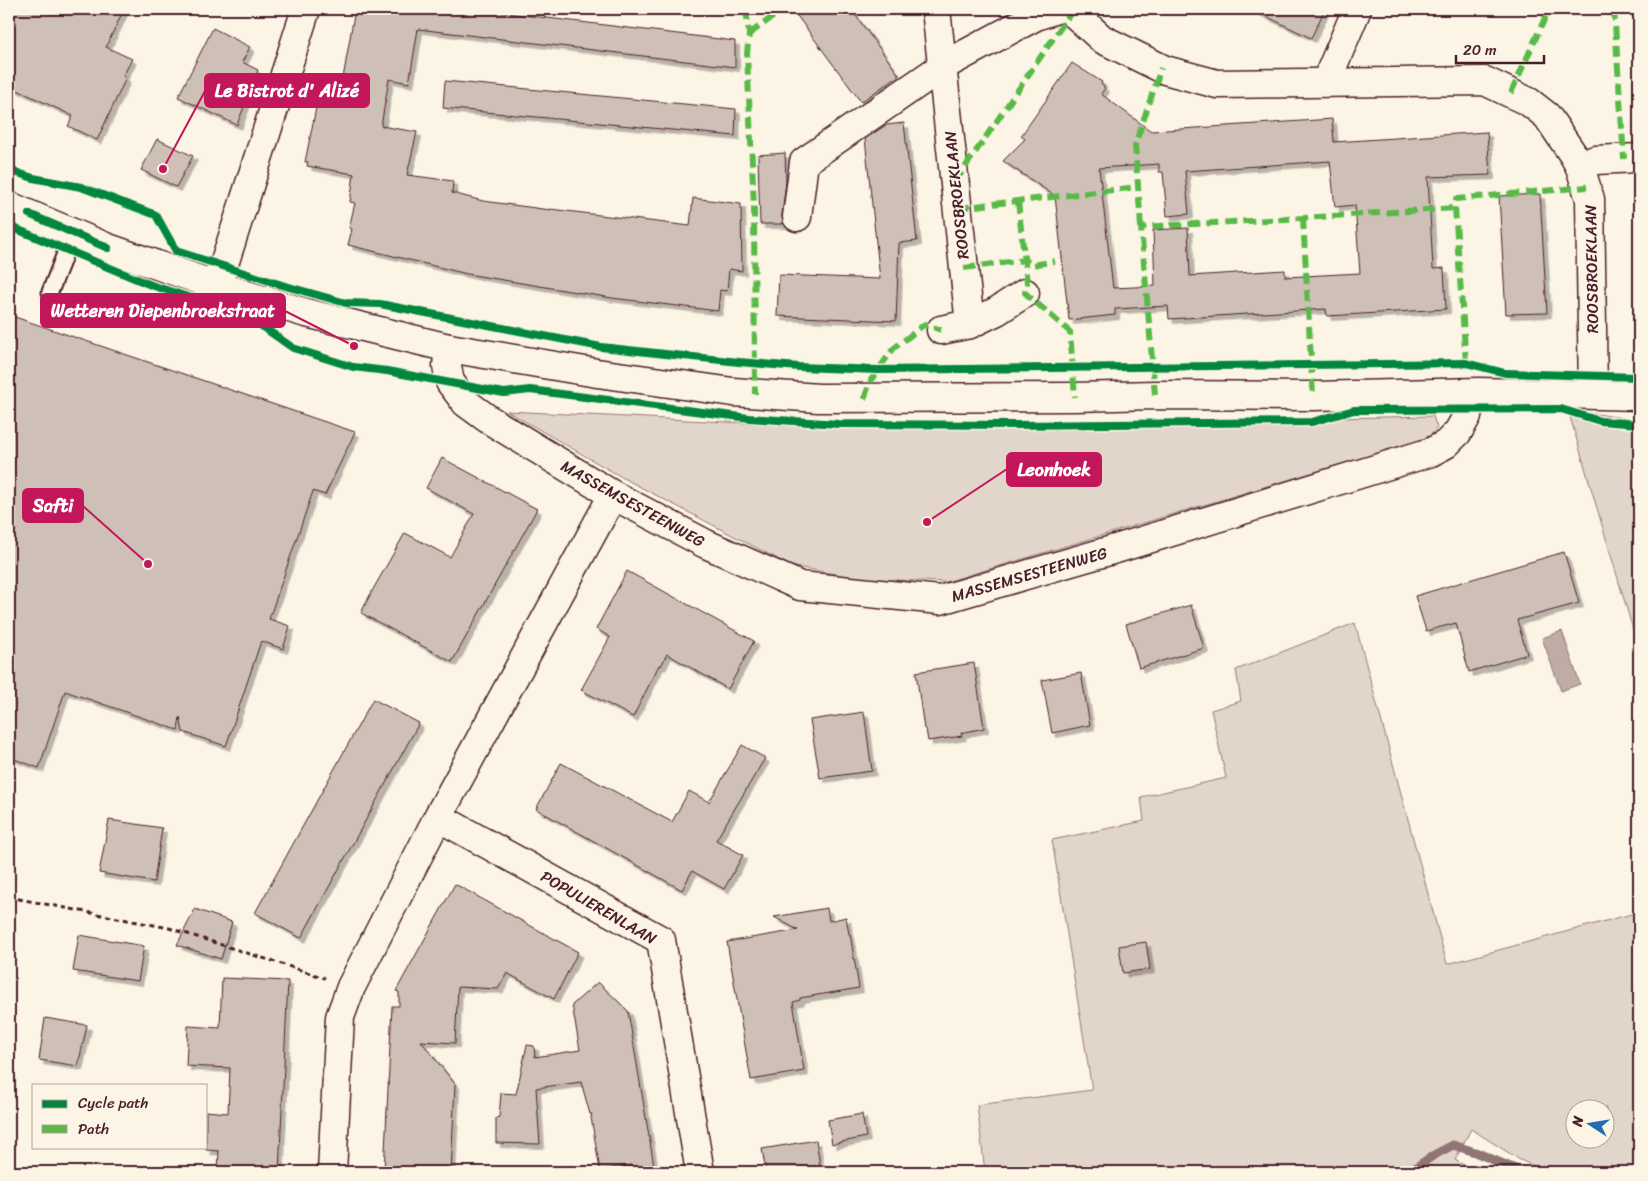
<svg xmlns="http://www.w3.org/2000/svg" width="1648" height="1181" font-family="Sriracha,sans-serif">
	<defs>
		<filter id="shadow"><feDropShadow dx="4.5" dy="4.5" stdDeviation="0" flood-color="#0004"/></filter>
	</defs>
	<rect width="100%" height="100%" fill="#fcf5e5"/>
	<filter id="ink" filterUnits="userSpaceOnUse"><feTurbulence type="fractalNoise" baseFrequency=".02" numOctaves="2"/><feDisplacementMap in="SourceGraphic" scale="10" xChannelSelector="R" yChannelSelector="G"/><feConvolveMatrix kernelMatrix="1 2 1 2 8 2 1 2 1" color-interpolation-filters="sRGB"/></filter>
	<g filter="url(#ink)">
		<g fill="#e2d5ca" stroke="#967a7a" fill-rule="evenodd">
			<polygon points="1568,410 1639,420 1639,650"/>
			<polygon points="507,411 847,428 1433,416 1437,428 1428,438 946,582 862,579 791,566 625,479"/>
			<path d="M1355 623 1447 964 1639 912V1172H1548L1520 1160 1471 1129 1455 1160 1476 1172H985L977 1105 1092 1090 1052 840 1144 821 1141 797 1226 778 1211 710 1241 701 1236 670ZM1576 1108H1606V1138H1576Z"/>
		</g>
		<polygon fill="#c0aca5" stroke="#917474" points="1562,631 1580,684 1561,691 1542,638"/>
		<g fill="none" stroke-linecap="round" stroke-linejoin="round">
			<polyline stroke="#917474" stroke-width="9" points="1409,1172 1434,1155 1453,1145 1475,1152 1522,1172"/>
		</g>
		<g fill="#cfc0b7" stroke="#4a1f2b" fill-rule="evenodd" filter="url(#shadow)">
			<polygon points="9,9 124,9 106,47 132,59 123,76 126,78 97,140 68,126 73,116 9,86"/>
			<polygon points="355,9 474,9 735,41 735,67 418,29 409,83 389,79 381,126 417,132 407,175 453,181 452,193 483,201 550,210 550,209 690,226 693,198 741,204 742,271 729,269 727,291 720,290 718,311 612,298 467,274 348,245 352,229 349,228 355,203 350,202 354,174 307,166 308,162 305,162 317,103 338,107"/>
			<polygon points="792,9 851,9 899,75 861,102"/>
			<polygon points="1251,9 1325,9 1311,38"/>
			<polygon points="213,28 250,47 242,62 258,70 237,125 178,97"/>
			<path d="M1072 63 1102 82 1101 84 1105 88 1101 94 1151 131 1332 119 1334 142 1487 132 1490 175 1428 177 1433 269 1444 268 1446 309 1327 316 1326 309 1169 319 1168 306 1115 309V315L1069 320 1055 196 1003 161 1025 139 1021 136ZM1330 161 1335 207 1355 205 1360 273 1285 277V270L1190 276 1188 228 1153 230 1155 286 1113 288 1099 168 1159 164V172H1163L1167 216 1189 214 1185 171Z"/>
			<polygon points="445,81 736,109 735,136 443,108"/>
			<polygon points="904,123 917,241 899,243 896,321 777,316 779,275 880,279 865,139 886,125"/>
			<polygon points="157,139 193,156 176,187 141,170"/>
			<polygon points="785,153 786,182 782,215 783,224 760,224 758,155"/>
			<polygon points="1540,194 1547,313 1506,314 1499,196"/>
			<polygon points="9,315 355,432 325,495 313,491 269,619 290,626 283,649 261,641 226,746 183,732 180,717 178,730 65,691 39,768 9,757"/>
			<polygon points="442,458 537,509 452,662 361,613 371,593 405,533 450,557 474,514 426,488"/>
			<polygon points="1564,552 1579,603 1517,620 1527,654 1469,672 1456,623 1426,631 1415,596"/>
			<polygon points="627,571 754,641 728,689 667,654 661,666 659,665 633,717 581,690 610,637 596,629"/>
			<polygon points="1191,605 1204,648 1139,668 1126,624"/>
			<polygon points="974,663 984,728 961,733 962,736 928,741 926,729 924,729 916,672"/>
			<polygon points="1081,673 1090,725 1052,733 1042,680"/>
			<polygon points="373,699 419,723 301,938 255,913"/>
			<polygon points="864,712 872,771 820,778 810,720"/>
			<polygon points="742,745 765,758 716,840 743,855 724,889 692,871 682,890 536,809 561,763 672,822 689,791 709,802"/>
			<polygon points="109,820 162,828 154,882 99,873"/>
			<polygon points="455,884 578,952 554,999 507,973 498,989 458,987 455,1043 421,1041 455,1084 451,1172 384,1172 392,1006 399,1006 399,992 396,991"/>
			<polygon points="827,908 829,921 846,917 849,934 850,934 859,988 800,998 800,1000 793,1002 804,1071 751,1080 727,942 798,930 774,917"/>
			<polygon points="195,909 232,922 221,959 177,945"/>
			<polygon points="79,935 144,946 138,981 73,971"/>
			<polygon points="1146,942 1150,969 1123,973 1119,946"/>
			<polygon points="222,978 288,981 279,1172 218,1172 219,1151 206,1150 206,1111 228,1113 230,1068 186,1066 188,1026 220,1028"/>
			<polygon points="598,982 628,1011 655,1172 632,1172 631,1165 600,1170 591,1117 592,1114 590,1114 581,1082 536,1088 540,1144 496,1143 496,1118 499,1117 501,1093 516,1094 527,1045 534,1046 535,1057 580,1050 572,1005"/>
			<polygon points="45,1018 87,1025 78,1066 39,1060"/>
			<polygon points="862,1114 866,1137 832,1144 828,1120"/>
			<polygon points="816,1140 821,1172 766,1172 762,1149"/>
		</g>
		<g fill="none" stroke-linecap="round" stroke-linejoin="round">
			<defs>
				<polyline id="service" points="50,292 73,233"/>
				<g id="minor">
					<polyline points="936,9 970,324"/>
					<polyline points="1069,9 1102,39 1165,70 1217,84 1485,81 1529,102 1547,116 1574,156 1580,167 1590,199 1593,394"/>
					<polyline points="1326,82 1357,9"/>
					<polyline points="1580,167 1595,160 1639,158"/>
					<polyline points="797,217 804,162 943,66 1036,16 1056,9"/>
					<polyline points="217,286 306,9"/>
					<polyline points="941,330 970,324 997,311 1025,293"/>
					<polyline points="449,348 447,366 450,382 466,403 488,419 613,495 706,544 800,586 940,600 1119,548 1431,452 1446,444 1458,432 1467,416 1469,405 1468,393"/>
					<polyline points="438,817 661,940 700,1172"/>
					<polyline points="332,1172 340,1017 351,987 438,817 613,495"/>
				</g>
				<polyline id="secondary" points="9,206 108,248 217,286 306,313 449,348 597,373 733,392 819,398 1075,397 1155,395 1313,396 1479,392 1639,396"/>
			</defs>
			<use href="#service" stroke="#4a1f2b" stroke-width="19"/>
			<use href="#minor" stroke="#4a1f2b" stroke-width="31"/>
			<use href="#secondary" stroke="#4a1f2b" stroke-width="31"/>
			<polyline stroke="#4a1f2b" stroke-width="3" stroke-dasharray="5 4" stroke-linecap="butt" points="9,897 169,928 325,978"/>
			<use href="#service" stroke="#fcf5e5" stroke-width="15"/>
			<use href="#minor" stroke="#fcf5e5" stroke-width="28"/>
			<use href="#secondary" stroke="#fcf5e5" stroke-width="28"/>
			<g stroke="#58b947" stroke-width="6" stroke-dasharray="12 6" stroke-linecap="butt">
				<polyline points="746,9 749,34 747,54 754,206 755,394"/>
				<polyline points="1614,9 1624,159"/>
				<polyline points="749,34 784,9"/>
				<polyline points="1511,93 1549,9"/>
				<polyline points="955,182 1072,11"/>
				<polyline points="1018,201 1027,283 1025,293 1070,332 1075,397"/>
				<polyline points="958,208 1138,187"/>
				<polyline points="1303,218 1313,396"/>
				<polyline points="1141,227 1135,145 1161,68"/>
				<polyline points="964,268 1025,260 1033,265 1055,261"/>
				<polyline points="1466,363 1455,208 1456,199 1587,187"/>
				<polyline points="1155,395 1141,227 1303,218 1455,208"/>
				<polyline points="864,399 871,380 893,349 925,324 941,330"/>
			</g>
			<defs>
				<g id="cycleway">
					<polyline points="9,170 33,178 81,187 156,215 176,251 282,285 346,303 380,304 601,347 739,362 799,367 878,370 1466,363 1505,373 1639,377"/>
					<polyline points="29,214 108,248"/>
					<polyline points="9,226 151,285 249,317 293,348 353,367 387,371 504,393 530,390 749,418 839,424 1015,425 1312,422 1354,410 1561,409 1600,421 1639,424"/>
				</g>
			</defs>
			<use href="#cycleway" stroke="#fcf5e5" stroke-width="11"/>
			<use href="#cycleway" stroke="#00873e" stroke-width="8"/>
		</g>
	</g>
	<g text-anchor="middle" stroke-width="4" stroke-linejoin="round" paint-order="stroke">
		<g font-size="16" fill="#4a1f2b" stroke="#fcf5e5">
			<text transform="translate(956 195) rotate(-96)" y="6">ROOSBROEKLAAN</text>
			<text transform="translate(1591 269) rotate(-91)" y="6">ROOSBROEKLAAN</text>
			<text transform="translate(633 503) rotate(29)" y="6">MASSEMSESTEENWEG</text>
			<text transform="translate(1029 574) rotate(-16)" y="6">MASSEMSESTEENWEG</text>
			<text transform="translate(599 907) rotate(30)" y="6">POPULIERENLAAN</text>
		</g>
	</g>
	<path fill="none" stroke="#c2185b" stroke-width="2" d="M163 169L205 91M354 346L285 311M927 522L1007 469M148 564L83 506"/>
	<g fill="#c2185b" stroke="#fcf5e5" stroke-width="2">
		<circle cx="163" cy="169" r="5"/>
		<circle cx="354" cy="346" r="5"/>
		<circle cx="927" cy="522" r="5"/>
		<circle cx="148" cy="564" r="5"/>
	</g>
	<g fill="#c2185b" stroke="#c2185b" stroke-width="2">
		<rect x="205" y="74" width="164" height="33" rx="5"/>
		<rect x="41" y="294" width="244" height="33" rx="5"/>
		<rect x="1007" y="453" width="94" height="33" rx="5"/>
		<rect x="23" y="489" width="60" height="33" rx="5"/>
	</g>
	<g font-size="18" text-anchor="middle" font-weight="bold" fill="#fff">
		<text x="287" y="97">Le Bistrot d' Alizé</text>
		<text x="163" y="317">Wetteren Diepenbroekstraat</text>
		<text x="1054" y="476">Leonhoek</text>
		<text x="53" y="512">Safti</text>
	</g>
	<rect width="1648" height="1181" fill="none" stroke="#fcf5e5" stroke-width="30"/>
	<rect x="15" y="15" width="1618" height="1151" fill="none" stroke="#4a1f2b" stroke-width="2" filter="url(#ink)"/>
	<rect x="32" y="1084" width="175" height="65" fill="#fcf5e5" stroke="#b59f9b"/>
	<rect x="42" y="1100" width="25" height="8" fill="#00873e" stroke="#b59f9b"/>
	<text x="78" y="1108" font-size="15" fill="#4a1f2b">Cycle path</text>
	<rect x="42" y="1125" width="25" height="8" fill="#58b947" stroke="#b59f9b"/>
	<text x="78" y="1134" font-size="15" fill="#4a1f2b">Path</text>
	<g transform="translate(1590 1124) rotate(282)"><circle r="24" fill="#fcf5e5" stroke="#b59f9b"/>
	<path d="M0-4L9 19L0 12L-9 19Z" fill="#1f6fb2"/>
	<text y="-8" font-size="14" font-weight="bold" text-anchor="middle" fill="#4a1f2b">N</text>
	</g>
	<path d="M1456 55v8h88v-8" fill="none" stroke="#4a1f2b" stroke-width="2.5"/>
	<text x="1463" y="55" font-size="15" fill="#4a1f2b" stroke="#fcf5e5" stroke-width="4" paint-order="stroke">20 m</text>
</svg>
